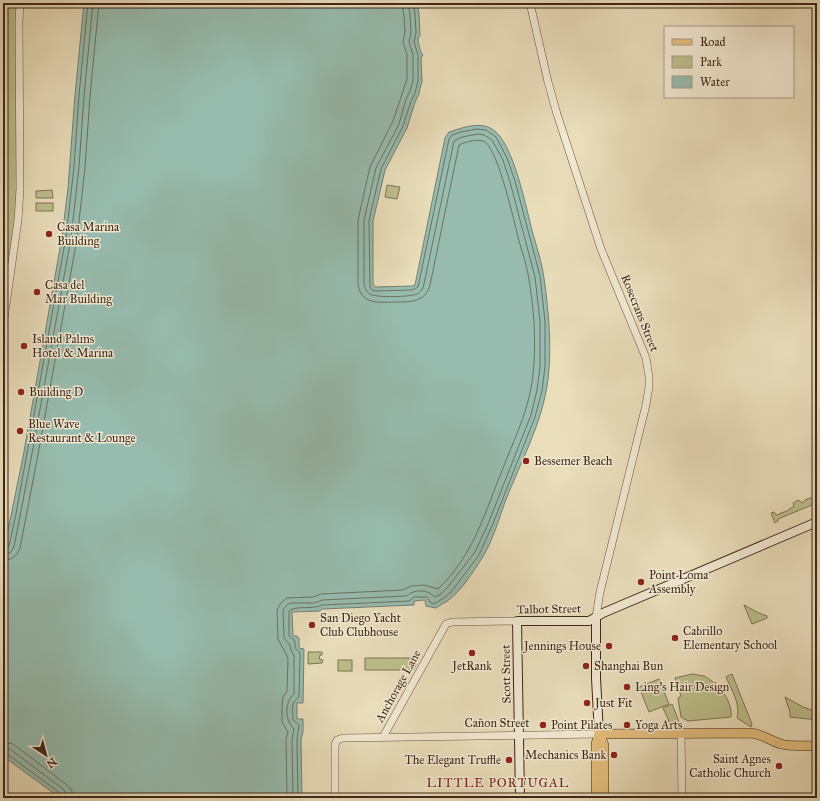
<svg xmlns="http://www.w3.org/2000/svg" width="820" height="801" font-family="'IM FELL Great Primer',serif">
	<rect width="100%" height="100%" fill="#e9ddba"/>
	<filter id="stains"><feTurbulence type="fractalNoise" baseFrequency=".005" numOctaves="4"/><feColorMatrix values="0 0 0 0 .2 0 0 0 0 .09 0 0 0 0 .02 0 0 0 .5 -.17"/></filter>
	<radialGradient id="worn" r=".72"><stop offset=".6" stop-color="#630" stop-opacity="0"/><stop offset="1" stop-color="#630" stop-opacity=".3"/></radialGradient>
	<g fill="#bcbf8b" stroke="#7e7352">
		<polygon points="3,3 18,3 18,159 16,220 3,296"/>
		<polygon points="387,185 400,187 397,199 385,197"/>
		<polygon points="52,190 53,198 36,198 36,191"/>
		<rect x="36" y="203" width="17" height="8"/>
		<polygon points="810,498 817,498 817,501 812,505 778,519 778,521 775,523 771,513 774,512 776,515 787,511 794,506 793,503 798,500 803,503 805,500"/>
		<path d="M744 605C752 609 759 614 767 616V618L752 624Z"/>
		<polygon points="308,652 322,652 322,655 320,655 319,659 323,660 322,663 308,664"/>
		<polygon points="365,658 416,658 416,665 413,670 365,670"/>
		<rect x="338" y="660" width="14" height="11"/>
		<path d="M692 674C696 675 700 675 704 676 718 683 733 701 731 717L688 721 681 717 678 698 681 696 675 678Z"/>
		<path d="M732 674 752 724 751 727 737 718C741 704 731 689 726 677Z"/>
		<polygon points="659,679 669,704 649,712 639,687"/>
		<polygon points="785,697 803,707 817,712 817,720 790,717 790,712"/>
		<polygon points="672,704 679,722 671,726 663,708"/>
	</g>
	<path fill="#97bcaf" stroke="#748073" d="M84 3H417L419 13 420 36 418 38C418 42 420 52 423 55L421 58 422 82 420 88 419 94 415 102 407 128 385 170 373 221V283L374 286 376 287 412 286 415 285 445 138 449 132C462 128 479 121 492 129 514 142 526 209 533 234 537 248 542 263 544 278 549 313 553 357 546 392 539 428 521 462 507 497 499 517 494 539 482 558 474 571 459 594 446 602 442 604 439 606 436 608L426 606 425 600 414 601V605L322 609 320 611 292 612 293 636H297L298 638H299V648L304 649 303 703H297V719H303V732L301 739 302 798H60L3 756V554L23 457 62 237 68 188 75 95Z"/>
	<g fill="none" stroke-linecap="round" stroke-linejoin="round">
		<g stroke="#6b7264" stroke-width="1">
			<polyline points="3,549 7,549 9,546 16,514 66,237 74,167 79,95 88,3"/>
			<polyline points="3,554 10,553 14,547 31,459 71,238 79,167 84,96 93,3"/>
			<path d="M3 560C12 560 17 556 20 548L37 460 77 239 85 168 90 96 99 3"/>
			<polyline points="3,742 13,744 67,785 72,791 73,798"/>
			<polyline points="3,748 10,749 63,789 66,793 67,798"/>
			<polyline points="3,753 7,754 60,793 62,798"/>
			<path d="M287 798 286 739 288 732 282 722V704L283 697 287 691 288 658 278 639 277 610 281 603 287 598 313 597 321 594 403 590 411 586 424 585 438 589C474 555 485 512 503 468 513 442 526 416 531 388 535 367 535 343 534 322 533 308 531 293 529 279 527 267 523 254 519 241 514 222 499 152 485 142 479 138 465 142 459 145L430 285C428 292 425 296 419 299 413 302 404 302 398 302 380 302 361 306 358 284V220L370 167 393 121 407 79V55L403 42 405 31 404 16 402 3"/>
			<path d="M293 798 292 739 294 729C285 720 284 703 294 694V656L291 650 290 645 284 638 283 610 286 606 290 603H315L322 600 406 596C415 589 427 589 435 597L441 594 447 588 475 552 488 524 531 415 537 390 540 367V321L535 277 510 182 503 160 492 140 484 135 478 134 462 137 454 141 424 284C423 289 421 292 417 294 410 297 376 298 370 294 366 292 365 288 364 284V220L376 168 399 124 406 99 410 91 413 80V55L409 42 411 32 410 15 408 3"/>
			<path d="M298 798 297 740 299 725 293 720C293 710 290 703 299 697L300 653 295 648V641L289 636V611C296 605 312 610 322 605L409 601 414 597H427L430 602 434 604 444 598 451 592 479 555 492 526 535 417 542 391 545 367V321L540 276 515 181 507 158 496 137 486 130 477 129 461 132 452 135 449 139 418 287 412 290 376 291 372 290 370 287 369 220 381 169 403 126 411 101 415 93 418 81V55L414 42 416 33 415 14 413 3"/>
		</g>
		<defs>
			<g id="tertiary">
				<polyline points="530,3 548,82 557,114 601,249 646,358 649,377 649,387 646,405 600,592 596,617"/>
				<polyline points="3,326 18,220 20,189 19,23 20,3"/>
				<polyline points="681,734 682,798"/>
				<polyline points="383,737 446,624 452,622 517,621"/>
				<polyline points="335,798 335,745 337,740 343,738 599,734"/>
			</g>
			<g id="secondary">
				<polyline points="596,617 596,678 599,734"/>
				<polyline points="520,798 517,621 589,621 603,613 817,522"/>
			</g>
			<g id="primary">
				<path d="M599 734 751 733C762 734 771 741 781 744 792 747 806 745 817 746"/>
				<polyline points="599,734 604,745 604,798"/>
				<polyline points="596,798 596,744 599,734"/>
			</g>
		</defs>
		<use href="#tertiary" stroke="#6a5440" stroke-width="8"/>
		<use href="#secondary" stroke="#3f2718" stroke-width="10"/>
		<use href="#primary" stroke="#3f2718" stroke-width="10"/>
		<use href="#tertiary" stroke="#f1e9d2" stroke-width="7"/>
		<use href="#secondary" stroke="#f1e9d2" stroke-width="8"/>
		<use href="#primary" stroke="#e4be7d" stroke-width="9"/>
	</g>
	<g fill="#8f2418" stroke="#f1e9d2" stroke-width="1.5">
		<circle cx="49" cy="234" r="4"/>
		<circle cx="37" cy="292" r="4"/>
		<circle cx="24" cy="346" r="4"/>
		<circle cx="21" cy="392" r="4"/>
		<circle cx="20" cy="431" r="4"/>
		<circle cx="526" cy="461" r="4"/>
		<circle cx="641" cy="582" r="4"/>
		<circle cx="312" cy="625" r="4"/>
		<circle cx="675" cy="638" r="4"/>
		<circle cx="609" cy="646" r="4"/>
		<circle cx="472" cy="653" r="4"/>
		<circle cx="586" cy="666" r="4"/>
		<circle cx="627" cy="687" r="4"/>
		<circle cx="587" cy="703" r="4"/>
		<circle cx="543" cy="725" r="4"/>
		<circle cx="627" cy="725" r="4"/>
		<circle cx="614" cy="755" r="4"/>
		<circle cx="509" cy="760" r="4"/>
		<circle cx="779" cy="766" r="4"/>
	</g>
	<g text-anchor="middle" stroke-width="3" stroke-linejoin="round" paint-order="stroke">
		<g font-size="12" fill="#3f2718" stroke="#f1e9d2" text-anchor="start">
			<text x="57" y="231">Casa Marina<tspan x="57" dy="14">Building</tspan></text>
			<text x="45" y="289">Casa del<tspan x="45" dy="14">Mar Building</tspan></text>
			<text x="32" y="343">Island Palms<tspan x="32" dy="14">Hotel &amp; Marina</tspan></text>
			<text x="29" y="396">Building D</text>
			<text x="28" y="428">Blue Wave<tspan x="28" dy="14">Restaurant &amp; Lounge</tspan></text>
			<text x="534" y="465">Bessemer Beach</text>
			<text x="649" y="579">Point Loma<tspan x="649" dy="14">Assembly</tspan></text>
			<text x="320" y="622">San Diego Yacht<tspan x="320" dy="14">Club Clubhouse</tspan></text>
			<text x="683" y="635">Cabrillo<tspan x="683" dy="14">Elementary School</tspan></text>
			<text x="601" y="650" text-anchor="end">Jennings House</text>
			<text x="472" y="670" text-anchor="middle">JetRank</text>
			<text x="594" y="670">Shanghai Bun</text>
			<text x="635" y="691">Ling's Hair Design</text>
			<text x="595" y="707">Just Fit</text>
			<text x="551" y="729">Point Pilates</text>
			<text x="635" y="729">Yoga Arts</text>
			<text x="606" y="759" text-anchor="end">Mechanics Bank</text>
			<text x="771" y="763" text-anchor="end">Saint Agnes<tspan x="771" dy="14">Catholic Church</tspan></text>
			<text x="501" y="764" text-anchor="end">The Elegant Truffle</text>
		</g>
		<g font-size="12" fill="#3f2718" stroke="#f1e9d2">
			<text transform="translate(640 313) rotate(68)" y="4">Rosecrans Street</text>
			<text transform="translate(549 609) rotate(-1)" y="4">Talbot Street</text>
			<text transform="translate(506 674) rotate(-91)" y="4">Scott Street</text>
			<text transform="translate(398 686) rotate(-61)" y="4">Anchorage Lane</text>
			<text x="497" y="727">Cañon Street</text>
		</g>
		<g font-size="13" letter-spacing="1" fill="#7a1f14" stroke="#f1e9d2">
			<text x="498" y="787">LITTLE PORTUGAL</text>
		</g>
	</g>
	<rect width="820" height="801" fill="none" stroke="#e9ddba" stroke-width="16"/>
	<rect x="4" y="4" width="812" height="793" fill="none" stroke="#3f2718" stroke-width="2"/>
	<rect x="8" y="8" width="804" height="785" fill="none" stroke="#3f2718"/>
	<rect x="664" y="26" width="130" height="72" fill="#f1e9d2" stroke="#aa9b88"/>
	<rect x="672" y="39" width="20" height="6" fill="#e4be7d" stroke="#aa9b88"/>
	<text x="700" y="46" font-size="12" fill="#3f2718">Road</text>
	<rect x="672" y="56" width="20" height="12" fill="#bcbf8b" stroke="#aa9b88"/>
	<text x="700" y="66" font-size="12" fill="#3f2718">Park</text>
	<rect x="672" y="76" width="20" height="12" fill="#97bcaf" stroke="#aa9b88"/>
	<text x="700" y="86" font-size="12" fill="#3f2718">Water</text>
	<g transform="translate(46 755) rotate(144)" stroke="#f1e9d2" stroke-width="3" paint-order="stroke">
	<path d="M0-3L7 15L0 10L-7 15Z" fill="#3f2718"/>
	<text y="-6" font-size="11" font-weight="bold" text-anchor="middle" fill="#3f2718">N</text>
	</g>
	<rect width="100%" height="100%" filter="url(#stains)"/>
	<rect width="100%" height="100%" fill="url(#worn)"/>
</svg>
